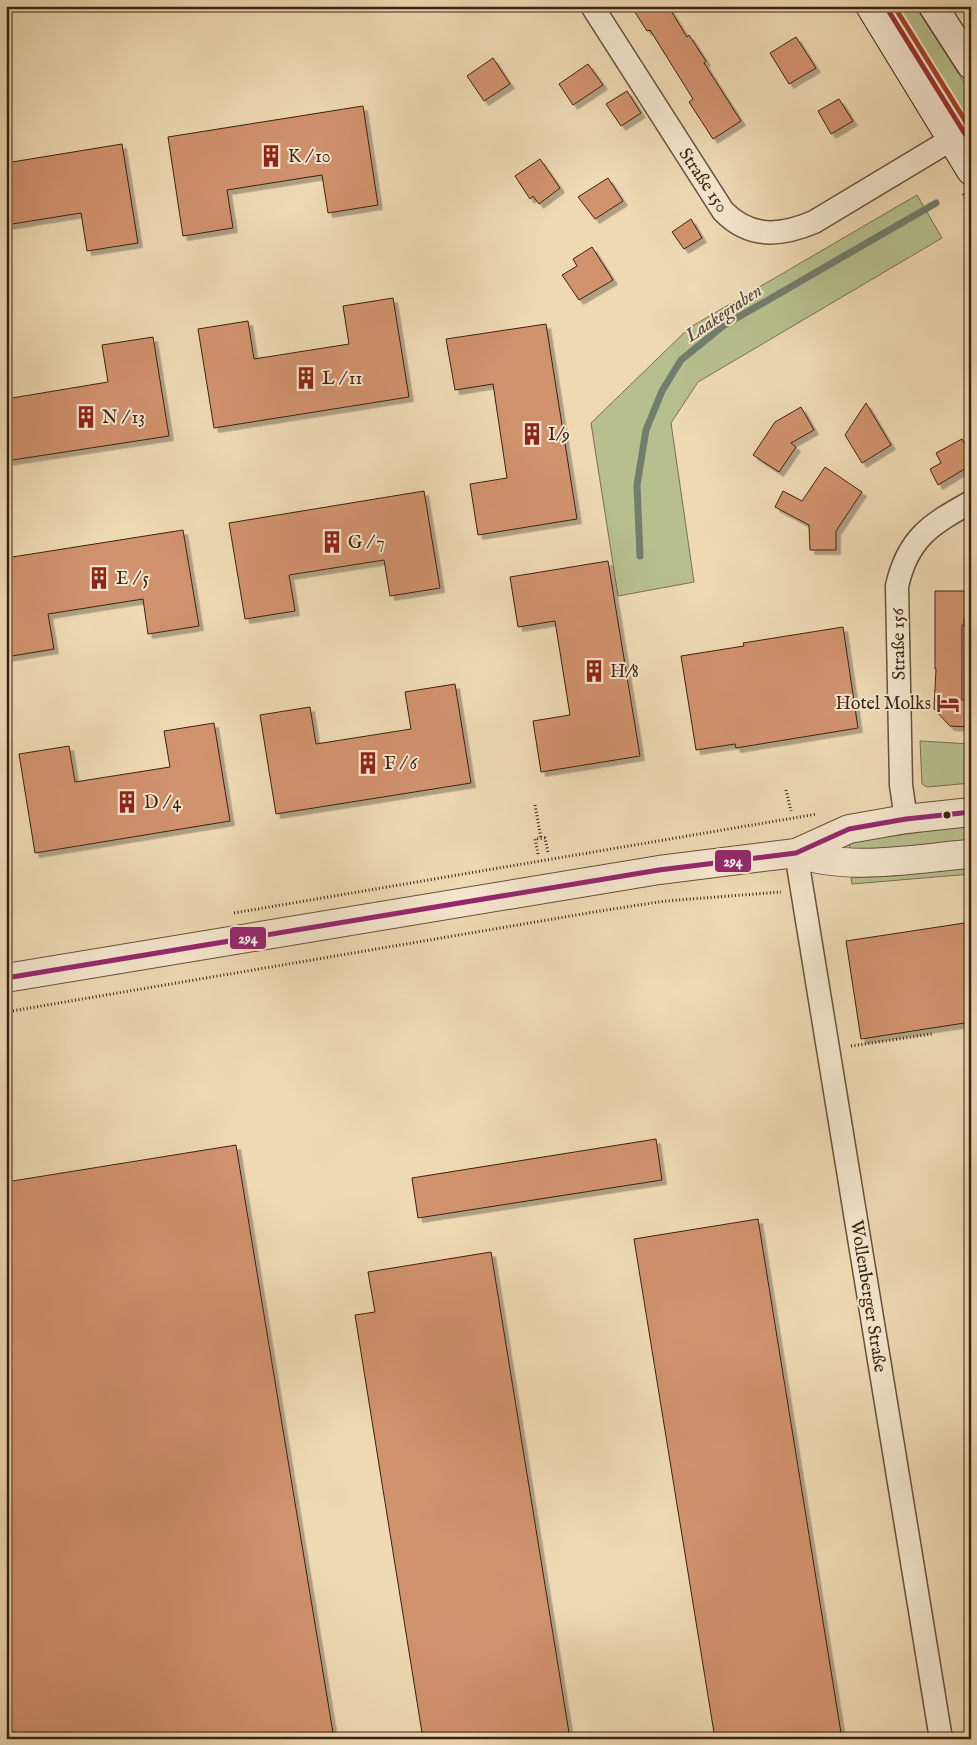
<svg xmlns="http://www.w3.org/2000/svg" width="977" height="1745" font-family="'IM FELL English',serif">
	<defs>
		<filter id="shadow"><feDropShadow dx="4.5" dy="4.5" stdDeviation="0" flood-color="#0004"/></filter>
	</defs>
	<rect width="100%" height="100%" fill="#eed9b3"/>
	<filter id="stains"><feTurbulence type="fractalNoise" baseFrequency=".004" numOctaves="4"/><feColorMatrix values="0 0 0 0 .2 0 0 0 0 .09 0 0 0 0 .02 0 0 0 .5 -.17"/></filter>
	<radialGradient id="worn" r=".72"><stop offset=".6" stop-color="#630" stop-opacity="0"/><stop offset="1" stop-color="#630" stop-opacity=".3"/></radialGradient>
	<g fill="#b7bf8e" stroke="#797050">
		<polygon points="887,6 915,6 971,93 971,150 917,53"/>
		<polygon points="917,195 942,238 698,382 671,423 694,582 618,596 591,423 689,328"/>
		<polygon points="920,741 971,744 971,783 927,787 922,784"/>
		<polygon points="971,825 971,846 850,855 849,842"/>
		<polygon points="971,868 971,874 852,884 851,878"/>
	</g>
	<g fill="none" stroke-linecap="round" stroke-linejoin="round">
		<polyline stroke="#737d6d" stroke-width="7" points="640,556 637,485 646,430 662,391 681,360 723,326 936,203"/>
	</g>
	<g fill="#d1926e" stroke="#3b2211" filter="url(#shadow)">
		<polygon points="631,6 668,6 687,37 689,35 706,61 704,63 741,121 713,139 689,102 693,99 650,30 647,31"/>
		<polygon points="796,37 816,68 789,84 770,53"/>
		<polygon points="493,58 510,84 484,101 467,76"/>
		<polygon points="588,64 603,85 573,105 559,84"/>
		<polygon points="627,91 641,113 621,126 606,104"/>
		<polygon points="839,99 853,121 831,134 818,111"/>
		<polygon points="363,106 378,205 328,213 322,175 227,190 233,228 183,236 168,137"/>
		<polygon points="122,144 138,243 87,251 81,213 6,225 6,163"/>
		<polygon points="540,159 560,188 539,204 533,196 530,199 515,176"/>
		<polygon points="608,178 623,201 595,219 578,197"/>
		<polygon points="691,219 702,238 684,249 672,232"/>
		<polygon points="592,247 613,280 579,300 562,275 577,266 573,259"/>
		<polygon points="393,298 409,397 214,428 198,329 248,321 254,359 349,344 343,306"/>
		<polygon points="546,324 577,519 478,535 470,484 507,478 493,384 455,390 446,339"/>
		<polygon points="153,337 169,436 6,461 6,399 108,382 102,345"/>
		<polygon points="866,403 891,445 862,463 845,435"/>
		<polygon points="801,407 814,430 791,443 796,447 779,472 753,455 775,422"/>
		<polygon points="962,439 971,454 971,465 938,485 930,469 941,463 936,453"/>
		<polygon points="825,467 862,492 836,531 836,550 810,550 809,525 775,507 783,491 802,501"/>
		<polygon points="424,491 440,588 390,596 384,560 289,575 295,611 245,619 229,523"/>
		<polygon points="183,530 199,626 148,634 143,599 48,614 54,649 6,657 6,558"/>
		<polygon points="608,561 640,756 541,772 533,721 570,715 555,621 518,627 510,577"/>
		<polygon points="935,591 966,591 966,618 964,618 964,625 962,625 962,700 971,700 971,727 950,726 934,709 936,669 935,669"/>
		<polygon points="843,627 858,728 736,748 735,744 696,750 681,656 744,646 743,643"/>
		<polygon points="455,684 471,783 276,814 260,715 310,707 316,744 411,729 405,692"/>
		<polygon points="214,723 230,821 35,853 19,754 69,746 75,782 170,767 164,731"/>
		<polygon points="971,922 971,1022 861,1039 846,941"/>
		<polygon points="656,1139 662,1180 418,1218 412,1178"/>
		<polygon points="236,1145 334,1739 6,1739 6,1182"/>
		<polygon points="758,1219 842,1739 715,1739 634,1239"/>
		<polygon points="491,1252 570,1739 423,1739 355,1315 375,1312 368,1272"/>
	</g>
	<g fill="none" stroke-linecap="round" stroke-linejoin="round">
		<defs>
			<g id="minor">
				<path d="M592 6 723 211C750 239 781 236 814 222L952 139"/>
				<path d="M906 819 901 785 897 586C908 538 930 525 971 502"/>
				<polyline points="796,853 941,1739"/>
			</g>
			<g id="tertiary">
				<path d="M796 853C849 872 916 858 971 854"/>
				<polyline points="6,978 659,870 796,853 849,829 906,819 971,812"/>
			</g>
			<g id="secondary">
				<polyline points="870,6 971,171"/>
				<polyline points="933,6 971,65"/>
			</g>
		</defs>
		<use href="#minor" stroke="#68503a" stroke-width="25"/>
		<use href="#tertiary" stroke="#68503a" stroke-width="30"/>
		<use href="#secondary" stroke="#3b2211" stroke-width="30"/>
		<g stroke="#3b2211" stroke-width="3" stroke-dasharray="1 2.5" stroke-linecap="butt">
			<polyline points="963,194 971,208"/>
			<polyline points="786,790 791,811"/>
			<polyline points="535,805 541,838"/>
			<polyline points="538,854 535,839 545,838 548,852"/>
			<polyline points="234,913 817,814"/>
			<polyline points="6,1012 600,911 665,901 781,892"/>
			<polyline points="851,1046 932,1034"/>
		</g>
		<use href="#minor" stroke="#f4e6ce" stroke-width="22"/>
		<use href="#tertiary" stroke="#f4e6ce" stroke-width="28"/>
		<use href="#secondary" stroke="#f4e6ce" stroke-width="28"/>
		<defs>
			<polyline id="bus-1" points="6,978 659,870 796,853 849,829 906,819 971,812"/>
		</defs>
		<use href="#bus-1" stroke="#f4e6ce" stroke-width="9"/>
		<use href="#bus-1" stroke="#95276e" stroke-width="5"/>
		<defs>
			<polyline id="tram-1" points="894,6 971,130"/>
			<polyline id="tram-2" points="888,10 965,134"/>
		</defs>
		<use href="#tram-1" stroke="#f4e6ce" stroke-width="9"/>
		<use href="#tram-2" stroke="#f4e6ce" stroke-width="9"/>
		<use href="#tram-1" stroke="#a6422a" stroke-width="5"/>
		<use href="#tram-2" stroke="#933" stroke-width="5"/>
	</g>
	<defs>
		<symbol id="building-bare" viewBox="-9 -9 18 18"><path d="M-4-6H4V6H1V3H-1V6H-4ZM-2.5-4.3h1.7v1.8h-1.7ZM.8-4.3h1.7v1.8H.8ZM-2.5-1h1.7V.8h-1.7ZM.8-1h1.7V.8H.8Z" fill="#8f2418" stroke="#f4e6ce" stroke-width="2.5" paint-order="stroke"/></symbol>
		<symbol id="hotel-bare" viewBox="-9 -9 18 18"><path d="M-6-4.5h1.5V1H6V5H4.5V3h-9V5H-6ZM-4 0a1.8 1.8 0 1 1 3.6 0ZM.5 0V-2.5h3Q6-2.5 6 0Z" fill="#8f2418" stroke="#f4e6ce" stroke-width="2.5" paint-order="stroke"/></symbol>
	</defs>
	<g fill-rule="evenodd">
		<use href="#building-bare" x="255" y="140" width="32" height="32"/>
		<use href="#building-bare" x="290" y="362" width="32" height="32"/>
		<use href="#building-bare" x="70" y="401" width="32" height="32"/>
		<use href="#building-bare" x="516" y="418" width="32" height="32"/>
		<use href="#building-bare" x="316" y="526" width="32" height="32"/>
		<use href="#building-bare" x="83" y="562" width="32" height="32"/>
		<use href="#building-bare" x="578" y="655" width="32" height="32"/>
		<use href="#hotel-bare" x="932" y="687" width="32" height="32"/>
		<use href="#building-bare" x="352" y="747" width="32" height="32"/>
		<use href="#building-bare" x="111" y="786" width="32" height="32"/>
	</g>
	<circle fill="#3b2211" stroke="#f4e6ce" stroke-width="2" cx="947" cy="815" r="4.5"/>
	<g text-anchor="middle" stroke-width="4" stroke-linejoin="round" paint-order="stroke">
		<g font-size="18" fill="#3b2211" stroke="#f4e6ce" text-anchor="start">
			<text x="288" y="162">K / 10</text>
			<text x="322" y="384">L / 11</text>
			<text x="102" y="423">N / 13</text>
			<text x="548" y="440">I/9</text>
			<text x="348" y="548">G / 7</text>
			<text x="116" y="584">E / 5</text>
			<text x="610" y="677">H/8</text>
			<text x="931" y="709" text-anchor="end">Hotel Molks</text>
			<text x="384" y="769">F / 6</text>
			<text x="144" y="808">D / 4</text>
		</g>
		<g font-size="18" fill="#3b2211" stroke="#f4e6ce">
			<text transform="translate(704 180) rotate(56)" y="6">Straße 150</text>
			<text transform="translate(898 644) rotate(-91)" y="6">Straße 156</text>
			<text transform="translate(869 1296) rotate(81)" y="6">Wollenberger Straße</text>
		</g>
		<g font-size="19" font-style="italic" fill="#524838" stroke="#f4e6ce">
			<text transform="translate(723 312) rotate(-34)" y="7">Laakegraben</text>
		</g>
	</g>
	<g stroke="#f4e6ce" stroke-width="2">
		<rect x="714" y="849" width="38" height="24" rx="5" fill="#95276e"/>
		<rect x="229" y="926" width="38" height="24" rx="5" fill="#95276e"/>
	</g>
	<g font-size="14" text-anchor="middle" font-weight="bold" fill="#fff">
		<text x="733" y="866">294</text>
		<text x="248" y="943">294</text>
	</g>
	<rect width="977" height="1745" fill="none" stroke="#eed9b3" stroke-width="25"/>
	<rect x="8" y="8" width="962" height="1730" fill="none" stroke="#3b2211" stroke-width="2.5"/>
	<rect x="12" y="12" width="952" height="1720" fill="none" stroke="#3b2211"/>
	<rect width="100%" height="100%" filter="url(#stains)"/>
	<rect width="100%" height="100%" fill="url(#worn)"/>
</svg>
